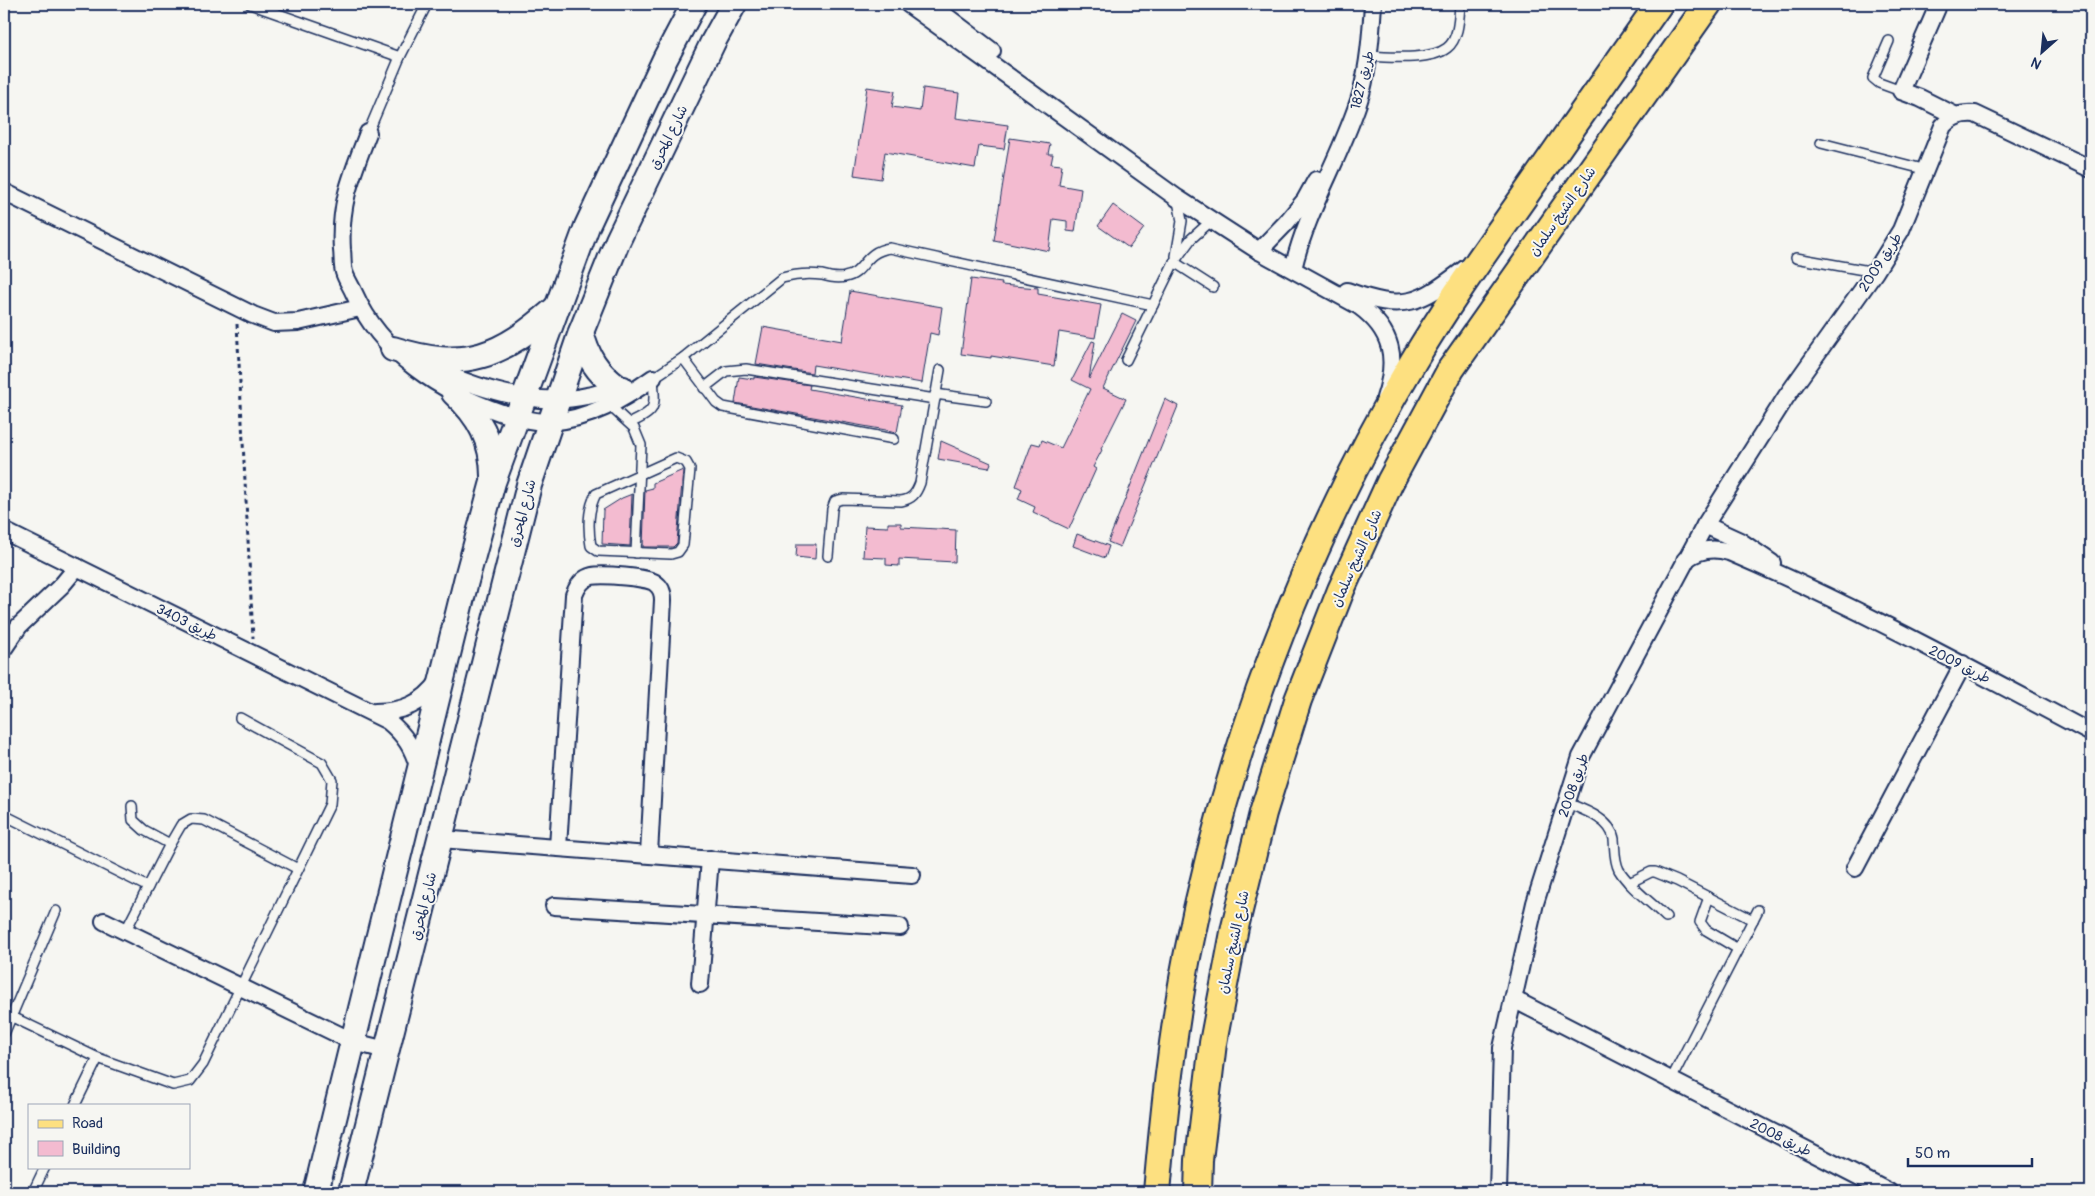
<svg xmlns="http://www.w3.org/2000/svg" width="2095" height="1196" font-family="Pangolin,'Playpen Sans Arabic',sans-serif">
	<rect width="100%" height="100%" fill="#f6f6f2"/>
	<filter id="ink" filterUnits="userSpaceOnUse"><feTurbulence type="fractalNoise" baseFrequency=".02" numOctaves="2"/><feDisplacementMap in="SourceGraphic" scale="10" xChannelSelector="R" yChannelSelector="G"/><feConvolveMatrix kernelMatrix="1 2 1 2 8 2 1 2 1" color-interpolation-filters="sRGB"/></filter>
	<g filter="url(#ink)">
		<g fill="#f3bbd0" stroke="#1b2f5e">
			<polygon points="867,87 895,91 892,107 920,111 923,88 959,93 956,118 1008,125 1004,149 979,146 975,168 885,152 881,179 854,175"/>
			<polygon points="1010,138 1050,144 1048,154 1053,154 1051,164 1062,165 1059,185 1081,189 1075,232 1067,231 1067,221 1053,219 1049,251 994,240"/>
			<polygon points="1113,205 1144,228 1129,248 1098,226"/>
			<polygon points="971,279 1002,283 1001,285 1038,288 1038,294 1101,305 1095,338 1059,332 1054,366 991,356 991,358 961,354"/>
			<polygon points="850,291 942,307 938,335 930,333 922,383 813,365 812,373 756,364 763,327 842,341"/>
			<polygon points="1122,314 1136,321 1103,388 1126,399 1101,449 1102,450 1093,467 1096,469 1069,529 1033,512 1035,507 1018,499 1022,489 1016,486 1032,443 1040,445 1042,440 1061,448 1090,389 1072,380 1092,341 1095,342 1089,379"/>
			<polygon points="739,377 754,379 754,377 810,385 809,389 902,405 897,432 735,403"/>
			<polygon points="1165,399 1178,406 1120,547 1108,542"/>
			<polygon points="941,441 991,463 989,468 938,459"/>
			<polygon points="683,470 677,543 673,547 643,547 645,490 653,488 653,483"/>
			<polygon points="632,494 630,546 602,544 603,510 622,498"/>
			<polygon points="888,523 901,523 901,527 956,530 955,562 899,559 899,566 886,565 886,558 863,557 865,526 888,527"/>
			<polygon points="1077,534 1109,546 1105,558 1073,546"/>
			<polygon points="797,544 816,544 815,559 796,557"/>
		</g>
		<g fill="none" stroke-linecap="round" stroke-linejoin="round">
			<defs>
				<g id="service">
					<polyline points="250,4 400,57"/>
					<polyline points="1889,41 1873,78 1879,83 1901,91"/>
					<path d="M1370 56C1390 57 1430 61 1447 48 1459 39 1459 17 1460 4"/>
					<polyline points="368,133 400,57 427,4"/>
					<polyline points="1821,143 1927,170"/>
					<polyline points="1176,256 1182,221 1178,201"/>
					<polyline points="1796,258 1875,272"/>
					<polyline points="1174,262 1213,287"/>
					<polyline points="683,358 716,402 723,407 894,439"/>
					<polyline points="1126,360 1174,262 1191,239 1211,221"/>
					<polyline points="704,388 726,371 746,369 935,399"/>
					<polyline points="935,394 986,401"/>
					<polyline points="610,406 634,428 641,445 636,553"/>
					<path d="M630 423C658 410 655 407 653 378L683 358 782 278C796 274 807 273 822 275 829 277 837 279 845 277 866 273 862 252 890 248L1153 305"/>
					<path d="M676 458 686 462 690 469 683 545 678 552 671 554 598 551 591 546C588 529 588 509 596 494Z"/>
					<path d="M828 556 832 509 835 501 843 499 901 501C912 499 916 494 920 483L940 370"/>
					<path d="M1567 803C1584 810 1611 819 1614 839 1615 850 1614 860 1619 870 1630 888 1651 902 1666 917"/>
					<polyline points="132,806 133,820 144,830 170,844"/>
					<polyline points="4,815 148,887"/>
					<polyline points="1629,883 1651,872 1655,872 1677,881 1753,920"/>
					<polyline points="1709,897 1700,922 1706,930 1738,949"/>
					<polyline points="125,932 170,844 181,825 191,819 204,820 298,869"/>
					<polyline points="4,1013 98,1058 173,1085 190,1081 203,1064 330,804 332,780 322,763 240,718"/>
					<polyline points="4,1034 56,911"/>
					<polyline points="1671,1080 1758,910"/>
					<polyline points="75,1105 98,1058"/>
					<polyline points="33,1192 45,1167"/>
				</g>
				<g id="minor">
					<path d="M908 4 1177 198 1259 251 1359 306C1393 331 1398 359 1385 398"/>
					<polyline points="930,4 992,51"/>
					<polyline points="1937,8 1901,91 1920,98 1956,116"/>
					<path d="M368 133C352 175 339 203 342 250 343 257 342 265 344 272 346 279 351 286 354 293 381 354 441 392 502 413 517 417 535 423 550 422 590 419 622 400 653 378"/>
					<polyline points="4,192 253,315 274,323 298,322 360,308"/>
					<polyline points="1259,251 1286,223 1305,200 1316,180"/>
					<path d="M1293 269C1307 208 1343 154 1361 94 1369 64 1371 35 1373 4"/>
					<path d="M1347 291C1405 312 1419 304 1466 268"/>
					<path d="M423 364C473 387 532 408 587 396 600 394 612 389 624 385"/>
					<polyline points="1705,525 1740,541 1772,563"/>
					<path d="M4 531 388 721C405 735 413 748 419 769"/>
					<path d="M1685 560C1699 549 1713 547 1729 552 1854 605 1972 670 2091 733"/>
					<polyline points="4,648 19,626 62,585 77,567"/>
					<path d="M375 712C402 712 423 704 439 681"/>
					<polyline points="440,839 912,875"/>
					<path d="M558 847 574 595C577 587 583 578 592 576 602 574 648 577 655 583 661 587 663 593 663 600L649 854"/>
					<polyline points="1855,868 1963,664"/>
					<polyline points="554,906 900,927"/>
					<polyline points="104,921 354,1042 386,1050"/>
					<polyline points="700,984 710,859"/>
					<polyline points="1513,999 1889,1192"/>
					<path d="M1498 1192 1502 1048 1535 903 1581 757 1705 525 1786 397 1875 272 1901 230 1943 126C1952 116 1961 113 1975 114L2091 169"/>
				</g>
				<g id="secondary">
					<path d="M581 332C587 357 597 372 617 387"/>
					<path d="M393 349C466 372 500 357 556 308"/>
					<path d="M454 393C479 416 493 441 493 476"/>
					<polyline points="316,1192 466,581 493,482 587,226 665,59 694,4"/>
					<polyline points="351,1192 529,485 581,332 618,240 713,42 734,4"/>
				</g>
				<g id="primary">
					<path d="M1157 1192C1164 1113 1172 1035 1187 957 1228 748 1304 546 1413 362 1446 306 1485 252 1523 198 1568 133 1613 69 1659 4"/>
					<polyline points="1198,1192 1199,1160 1213,1043 1235,927 1263,813 1298,700 1341,590 1390,482 1451,369 1708,4"/>
				</g>
			</defs>
			<use href="#service" stroke="#1b2f5e" stroke-width="12"/>
			<use href="#minor" stroke="#1b2f5e" stroke-width="20"/>
			<use href="#secondary" stroke="#1b2f5e" stroke-width="28"/>
			<use href="#primary" stroke="#1b2f5e" stroke-width="30"/>
			<polyline stroke="#1b2f5e" stroke-width="3" stroke-dasharray="4 4" stroke-linecap="butt" points="237,324 253,638"/>
			<use href="#service" stroke="#f6f6f2" stroke-width="9"/>
			<use href="#minor" stroke="#f6f6f2" stroke-width="16"/>
			<use href="#secondary" stroke="#f6f6f2" stroke-width="24"/>
			<use href="#primary" stroke="#fde080" stroke-width="26"/>
		</g>
	</g>
	<g text-anchor="middle" stroke-width="4" stroke-linejoin="round" paint-order="stroke">
		<g font-size="14" fill="#1b2f5e" stroke="#f6f6f2">
			<text transform="translate(1362 80) rotate(-76)" y="5">طريق 1827</text>
			<text transform="translate(668 137) rotate(-64)" y="5">شارع المحرق</text>
			<text transform="translate(1562 211) rotate(-55)" y="5">شارع الشيخ سلمان</text>
			<text transform="translate(1880 262) rotate(-57)" y="5">طريق 2009</text>
			<text transform="translate(522 513) rotate(-75)" y="5">شارع المحرق</text>
			<text transform="translate(1356 558) rotate(-66)" y="5">شارع الشيخ سلمان</text>
			<text transform="translate(187 622) rotate(26)" y="5">طريق 3403</text>
			<text transform="translate(1960 664) rotate(27)" y="5">طريق 2009</text>
			<text transform="translate(1573 785) rotate(-71)" y="5">طريق 2008</text>
			<text transform="translate(423 906) rotate(-76)" y="5">شارع المحرق</text>
			<text transform="translate(1233 942) rotate(-78)" y="5">شارع الشيخ سلمان</text>
			<text transform="translate(1781 1137) rotate(27)" y="5">طريق 2008</text>
		</g>
	</g>
	<rect width="2095" height="1196" fill="none" stroke="#f6f6f2" stroke-width="20"/>
	<rect x="10" y="10" width="2075" height="1176" fill="none" stroke="#1b2f5e" stroke-width="2" filter="url(#ink)"/>
	<rect x="28" y="1104" width="162" height="65" fill="#f6f6f2" stroke="#9ea6b7"/>
	<rect x="38" y="1120" width="25" height="8" fill="#fde080" stroke="#9ea6b7"/>
	<text x="72" y="1128" font-size="15" fill="#1b2f5e">Road</text>
	<rect x="38" y="1141" width="25" height="15" fill="#f3bbd0" stroke="#9ea6b7"/>
	<text x="72" y="1154" font-size="15" fill="#1b2f5e">Building</text>
	<g transform="translate(2042 52) rotate(207)" stroke="#f6f6f2" stroke-width="4" paint-order="stroke">
	<path d="M0-4L9 19L0 12L-9 19Z" fill="#1b2f5e"/>
	<text y="-8" font-size="14" font-weight="bold" text-anchor="middle" fill="#1b2f5e">N</text>
	</g>
	<path d="M1908 1158v8h124v-8" fill="none" stroke="#1b2f5e" stroke-width="2.5"/>
	<text x="1915" y="1158" font-size="15" fill="#1b2f5e" stroke="#f6f6f2" stroke-width="4" paint-order="stroke">50 m</text>
</svg>
